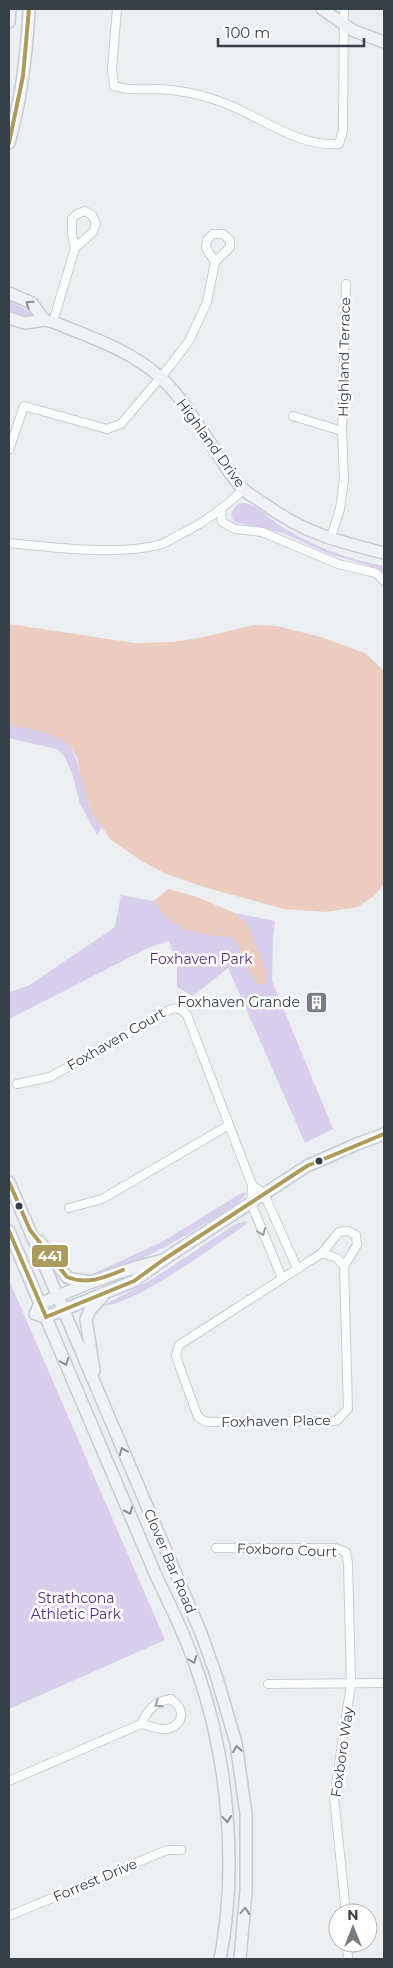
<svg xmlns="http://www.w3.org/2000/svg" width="393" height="1968" font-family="Montserrat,sans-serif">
	<rect width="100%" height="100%" fill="#eceff2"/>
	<g fill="#d7cfeb">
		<polygon points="9,300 31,312 32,317 27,318 9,313"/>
		<path d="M239 503C254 501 267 517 279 525 312 546 346 559 384 566V573L367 565 329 554 283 533 235 522C228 515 232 509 239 503Z"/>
		<path d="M9 725C27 728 48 730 64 741 80 752 83 791 92 811 94 816 98 822 102 827L97 835 80 804 72 773 63 754 56 749 9 738Z"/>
		<path d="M121 895 154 901C175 934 199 933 235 938L247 924 235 913 275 921 273 938 272 981 333 1129 305 1143 228 968 193 996 177 987V965L169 941 148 948 11 1018 9 1025V992L28 986 115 927Z"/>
		<path d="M243 1192 246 1194 240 1201C197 1229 140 1267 88 1276L162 1242Z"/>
		<path d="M245 1221 246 1223 244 1226C212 1247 138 1303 103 1306L154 1278 236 1224Z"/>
		<polygon points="9,1280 165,1640 9,1709"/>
	</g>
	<g fill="#ecccc0">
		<polygon points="9,624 135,643 173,642 204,637 254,625 277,626 321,637 365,653 384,671 384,884 374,896 358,907 325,912 284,909 207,888 166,874 140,860 111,840 92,813 82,781 77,757 71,748 63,740 40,731 9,725"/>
		<path d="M168 889 194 896 235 913 247 924 266 970V984L256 983 234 938C199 933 175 935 154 901Z"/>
	</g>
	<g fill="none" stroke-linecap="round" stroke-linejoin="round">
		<defs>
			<g id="street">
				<path d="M117 9 112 69 114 86C129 91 143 89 159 89 180 90 199 94 219 101 257 114 298 148 339 144L343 130 344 9"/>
				<polygon points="85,211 92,215 96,223 93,232 75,248 72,234 72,219 77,214"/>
				<polygon points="213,234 223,234 230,240 230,247 215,262 206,248 207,240"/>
				<polyline points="53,322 75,248"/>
				<polyline points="293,416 342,431"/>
				<polyline points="9,450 24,406 107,429 121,424 170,366 189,341 207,302 215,262"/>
				<polyline points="221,511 222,522 235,529 262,532 338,564 376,573 384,581"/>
				<polyline points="330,540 340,509 344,479 342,431 346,284"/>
				<path d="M9 543C51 547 117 556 158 545 164 544 170 540 175 537 201 525 223 509 244 489"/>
				<path d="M17 1084 50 1077 156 1018C167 1011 177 1002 187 1015L252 1185 251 1203 282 1278"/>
				<polyline points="252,1185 264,1194 297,1268"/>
				<polyline points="69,1208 102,1199 229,1125"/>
				<polyline points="322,1253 179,1345 176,1355 179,1365 198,1417 206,1422 336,1421 348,1409 344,1266 357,1245 356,1235 348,1231 339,1232 322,1253 337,1258 344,1266"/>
				<polyline points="216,1548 335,1548 346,1552 348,1563 351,1684 334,1797 346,1913"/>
				<polyline points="268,1684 384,1683"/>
				<path d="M9 1781 141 1724C148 1725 157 1729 164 1729 176 1729 185 1719 179 1707 178 1704 173 1701 171 1699 155 1701 148 1710 141 1724"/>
				<polyline points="9,1916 167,1850 181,1850"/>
				<polyline points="347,1943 348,1959"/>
			</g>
			<g id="secondary">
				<polyline points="322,9 354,31 384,42"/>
				<polyline points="9,22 10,9"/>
				<path d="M9 143C21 100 27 53 29 9"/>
				<polyline points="9,293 32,303 44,320"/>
				<path d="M9 318 25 323 44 320 53 322C90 337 130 350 160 377 182 397 196 423 213 447 222 461 232 478 244 490 250 495 257 499 263 503 304 533 336 541 384 553"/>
				<polyline points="9,1182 201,1633 216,1675 236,1743 246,1814 246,1891 240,1959"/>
				<path d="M9 1231 157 1578C172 1609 187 1640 198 1673 228 1759 238 1869 220 1959"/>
				<polyline points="39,1241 67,1277 72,1279 92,1282"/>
				<path d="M163 1260C121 1270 79 1286 40 1304L35 1314 46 1317 134 1281 163 1260 307 1166 357 1144 384 1134"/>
				<polyline points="94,1371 86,1319 90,1310 103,1296"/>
			</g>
		</defs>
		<use href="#street" stroke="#cacdd0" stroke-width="10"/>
		<use href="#secondary" stroke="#c6ccd3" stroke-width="14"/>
		<use href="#street" stroke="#fcfdfd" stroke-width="8"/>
		<use href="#secondary" stroke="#f0f2f6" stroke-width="11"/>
		<defs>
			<g id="bus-1">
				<polyline points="9,143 23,76 29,9"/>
				<path d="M9 1182 30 1230 67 1277C87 1285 104 1278 123 1270"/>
				<polyline points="9,1231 46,1317 134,1281 163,1260 307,1166 384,1134"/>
			</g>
		</defs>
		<use href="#bus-1" stroke="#fff" stroke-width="8"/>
		<use href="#bus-1" stroke="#ac9b5c" stroke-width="4"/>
	</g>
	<defs><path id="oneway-chevron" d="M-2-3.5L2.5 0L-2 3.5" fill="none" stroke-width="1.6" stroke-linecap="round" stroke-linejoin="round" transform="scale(1.25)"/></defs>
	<g stroke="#8b9096">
		<use href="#oneway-chevron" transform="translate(29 304) rotate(-145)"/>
		<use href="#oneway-chevron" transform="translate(65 1362) rotate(67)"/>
		<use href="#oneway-chevron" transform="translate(123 1451) rotate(-113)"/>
		<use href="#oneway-chevron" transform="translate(129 1511) rotate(66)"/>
		<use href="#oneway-chevron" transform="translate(193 1660) rotate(69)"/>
		<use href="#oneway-chevron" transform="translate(237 1749) rotate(-100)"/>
		<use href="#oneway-chevron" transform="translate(227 1819) rotate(85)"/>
		<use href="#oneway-chevron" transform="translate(245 1911) rotate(-85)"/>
	</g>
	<g stroke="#9a9ea2">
		<use href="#oneway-chevron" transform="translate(262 1232) rotate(67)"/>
		<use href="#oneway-chevron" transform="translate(158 1704) rotate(147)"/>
	</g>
	<defs>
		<symbol id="building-square" viewBox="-11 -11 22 22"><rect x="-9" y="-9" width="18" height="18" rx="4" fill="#777d83" stroke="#fff"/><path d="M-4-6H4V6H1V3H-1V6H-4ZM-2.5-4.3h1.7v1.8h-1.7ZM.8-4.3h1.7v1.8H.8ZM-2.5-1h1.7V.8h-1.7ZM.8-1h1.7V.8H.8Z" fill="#fff"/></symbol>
	</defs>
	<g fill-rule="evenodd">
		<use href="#building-square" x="304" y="990" width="25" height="25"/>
	</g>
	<g fill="#384047" stroke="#fff" stroke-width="2">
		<circle cx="319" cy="1161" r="4.5"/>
		<circle cx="19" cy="1206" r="4.5"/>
	</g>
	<g text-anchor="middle" stroke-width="5" stroke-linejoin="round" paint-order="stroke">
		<g font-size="14" fill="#384047" stroke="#fff">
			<text transform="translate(344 357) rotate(-89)" y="5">Highland Terrace</text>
			<text transform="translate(211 443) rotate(54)" y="5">Highland Drive</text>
			<text transform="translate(116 1039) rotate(-30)" y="5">Foxhaven Court</text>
			<text transform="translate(276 1421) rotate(-1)" y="5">Foxhaven Place</text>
			<text transform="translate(287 1550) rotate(2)" y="5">Foxboro Court</text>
			<text transform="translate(170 1561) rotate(67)" y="5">Clover Bar Road</text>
			<text transform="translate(342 1752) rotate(-82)" y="5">Foxboro Way</text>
			<text transform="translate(95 1880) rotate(-23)" y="5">Forrest Drive</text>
		</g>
		<g font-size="14" fill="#522f76" stroke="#fff">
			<text x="201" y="964">Foxhaven Park</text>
			<text x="76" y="1603">Strathcona<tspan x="76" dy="16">Athletic Park</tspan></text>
		</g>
		<g font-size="14" fill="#384047" stroke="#fff" text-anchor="end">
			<text x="300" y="1007">Foxhaven Grande</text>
		</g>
	</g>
	<rect stroke="#fff" stroke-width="2" x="31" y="1244" width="38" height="24" rx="5" fill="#ac9b5c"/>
	<g font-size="14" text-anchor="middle" font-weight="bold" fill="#fff">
		<text x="50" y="1261">441</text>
	</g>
	<rect width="393" height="1968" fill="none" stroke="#384047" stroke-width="20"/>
	<g transform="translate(353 1928)"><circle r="24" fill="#ffffff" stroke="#afb3b5"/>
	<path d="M0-4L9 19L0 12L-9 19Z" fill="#777d83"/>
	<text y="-8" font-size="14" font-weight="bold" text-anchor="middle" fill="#384047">N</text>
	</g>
	<path d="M218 38v8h146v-8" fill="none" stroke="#384047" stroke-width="2.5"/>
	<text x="225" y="38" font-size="15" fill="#384047" stroke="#ffffff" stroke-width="4" paint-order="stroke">100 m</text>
</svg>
